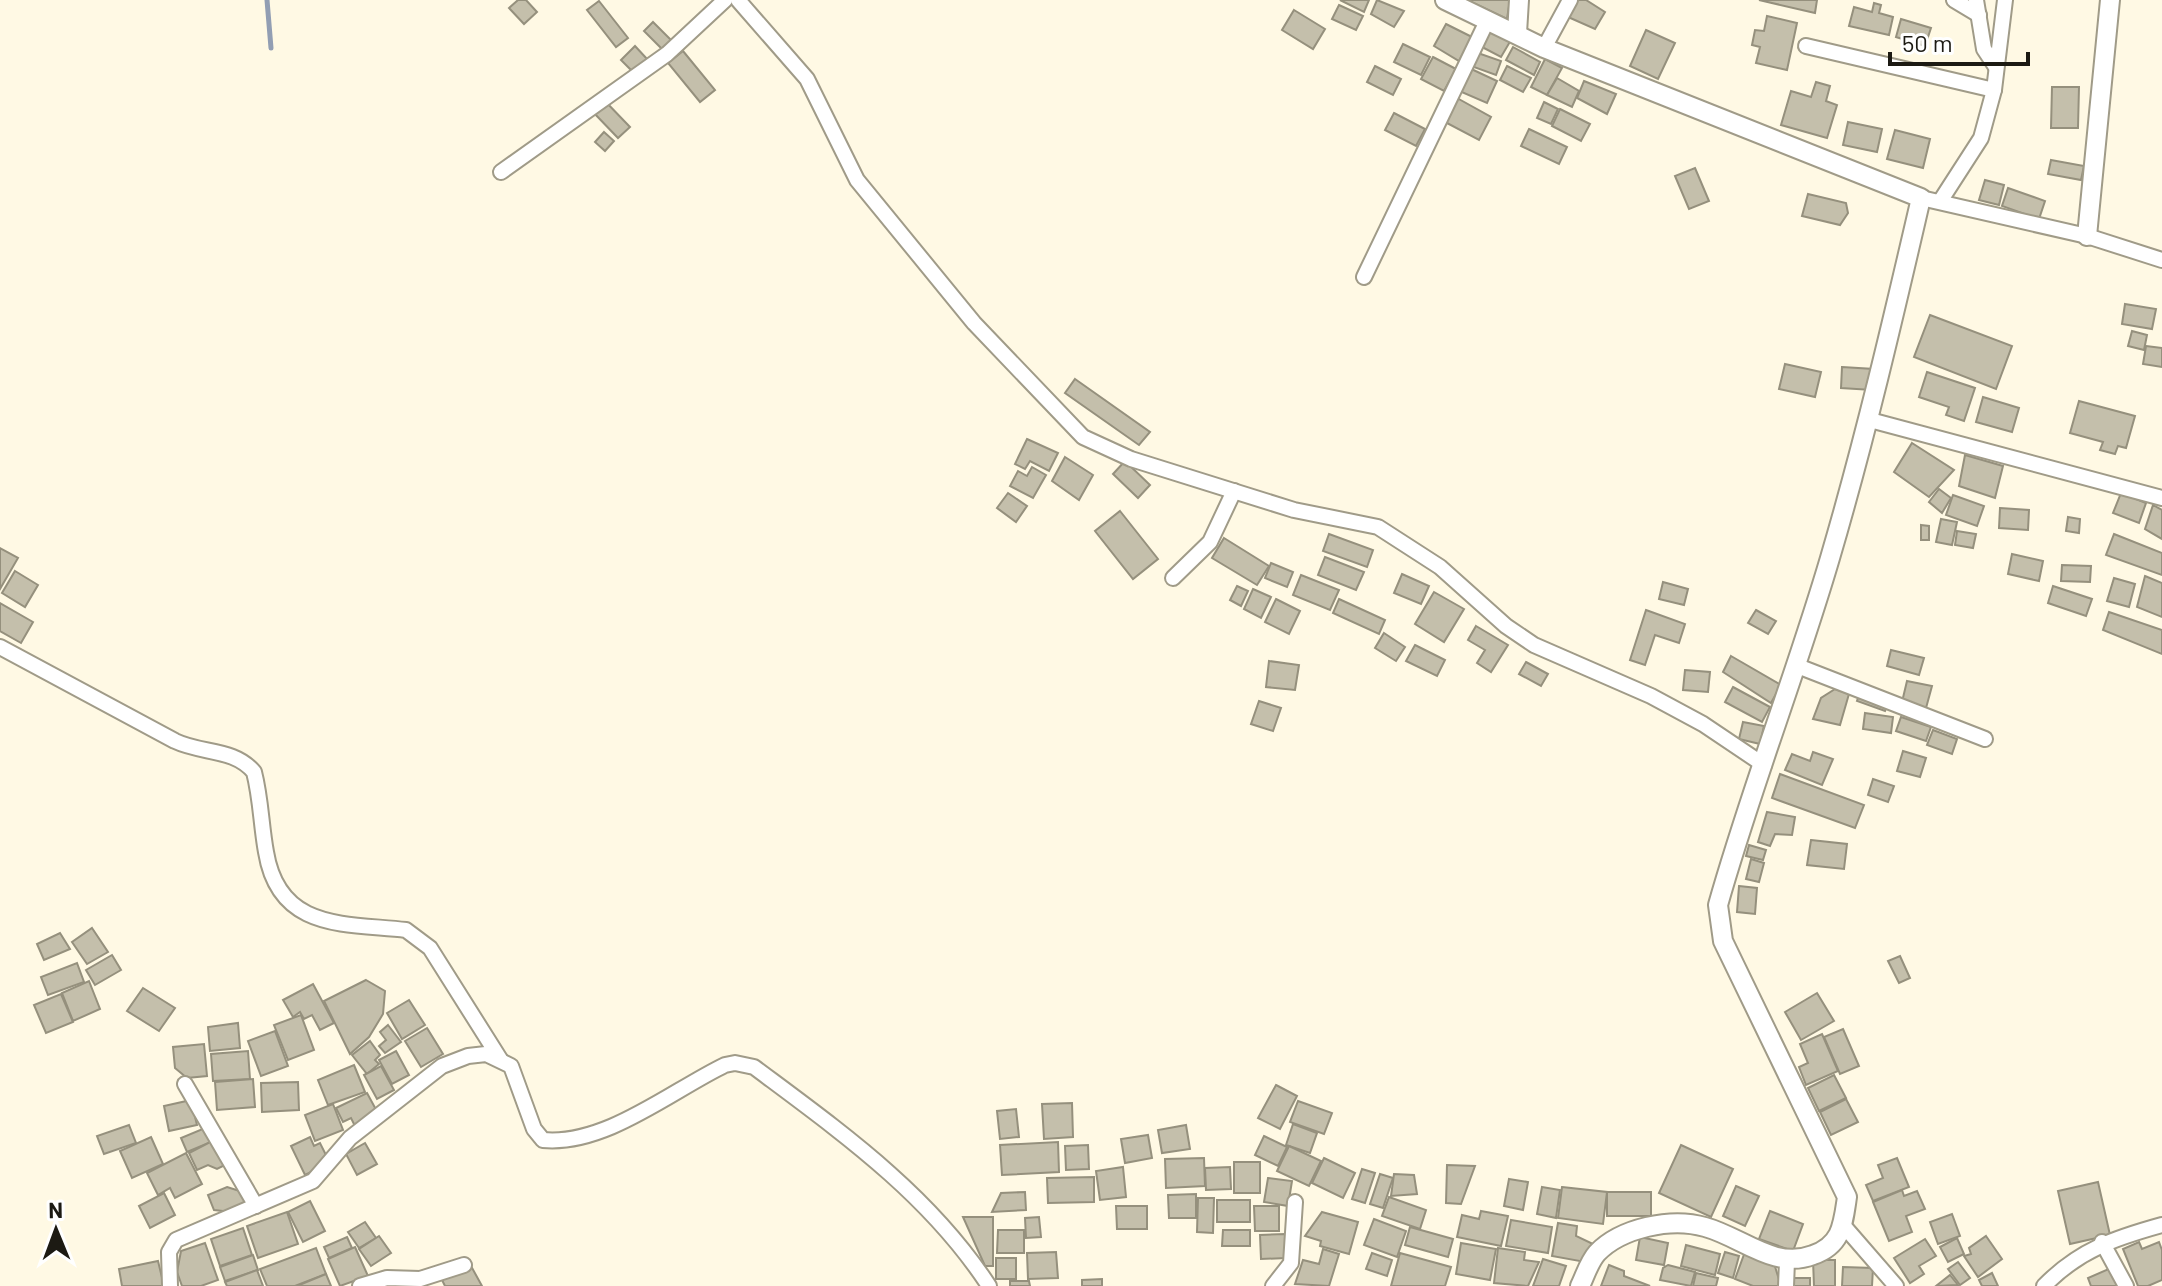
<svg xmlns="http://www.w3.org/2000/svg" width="2162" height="1286" font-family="Barlow,sans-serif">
	<rect width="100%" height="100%" fill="#fff9e4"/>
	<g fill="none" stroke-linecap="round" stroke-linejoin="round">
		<polyline stroke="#929eb3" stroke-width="5" points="267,0 271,48"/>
	</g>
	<g fill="#c4bfab" stroke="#95907d" stroke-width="2">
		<polygon points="518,0 526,0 537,12 524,24 509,8"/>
		<polygon points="1340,0 1369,0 1364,12"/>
		<polygon points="1377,0 1404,11 1394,27 1371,14"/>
		<polygon points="1510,0 1507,19 1469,1 1469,0"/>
		<polygon points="1578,0 1586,0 1605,12 1595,29 1568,17"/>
		<polygon points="1759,0 1817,0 1815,13"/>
		<polygon points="599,1 628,38 616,47 587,10"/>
		<polygon points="1874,3 1881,5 1879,13 1893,17 1889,35 1849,26 1854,7 1872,12"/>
		<polygon points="1339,5 1363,16 1356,30 1332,19"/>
		<polygon points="1294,10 1325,29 1313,49 1282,30"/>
		<polygon points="1767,16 1797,23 1787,70 1756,63 1760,47 1752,45 1755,30 1764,31"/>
		<polygon points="1901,19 1931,28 1925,46 1896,37"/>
		<polygon points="653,22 673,42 664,51 644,31"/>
		<polygon points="1446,24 1472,37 1459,61 1434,46"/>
		<polygon points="1491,30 1511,40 1501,57 1482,47"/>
		<polygon points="1646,30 1675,43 1658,79 1630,66"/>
		<polygon points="1403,44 1430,57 1421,75 1394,62"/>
		<polygon points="635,46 648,60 634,73 621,60"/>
		<polygon points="1513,47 1540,62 1534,75 1506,60"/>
		<polygon points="683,51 715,90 700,102 668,63"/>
		<polygon points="1475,52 1501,61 1496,75 1471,66"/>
		<polygon points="1433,57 1456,69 1444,91 1421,79"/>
		<polygon points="1545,59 1562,68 1547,95 1531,87"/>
		<polygon points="1375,66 1401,79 1393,95 1367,82"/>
		<polygon points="1507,66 1531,78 1523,92 1500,80"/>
		<polygon points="1467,67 1497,81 1487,103 1457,90"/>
		<polygon points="1557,78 1579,91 1572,107 1547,95"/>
		<polygon points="1584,81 1616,94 1607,114 1577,98"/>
		<polygon points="1816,82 1830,86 1826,101 1837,105 1827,138 1781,125 1791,91 1811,97"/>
		<polygon points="2052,87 2079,87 2078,128 2051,128"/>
		<polygon points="1457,98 1491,117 1479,140 1445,122"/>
		<polygon points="604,100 630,127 618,138 592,111"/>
		<polygon points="1544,102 1558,109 1551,124 1537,118"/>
		<polygon points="1560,109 1590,124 1581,141 1552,126"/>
		<polygon points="1394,113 1425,129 1416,146 1385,130"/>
		<polygon points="1848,122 1882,129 1877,152 1843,145"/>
		<polygon points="1529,129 1567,147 1559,164 1521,146"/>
		<polygon points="1895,130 1930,139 1923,168 1887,159"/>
		<polygon points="604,132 614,141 605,151 595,142"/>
		<polygon points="2051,160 2084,166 2081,180 2048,174"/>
		<polygon points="1695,168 1709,201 1689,209 1675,176"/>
		<polygon points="1985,180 2004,185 1999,205 1979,200"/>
		<polygon points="2008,188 2045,201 2039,219 2002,206"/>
		<polygon points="1808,194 1846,203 1848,213 1840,225 1802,216"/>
		<polygon points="2125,304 2156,309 2152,329 2122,324"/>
		<polygon points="1930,315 2012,346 1996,389 1914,357"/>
		<polygon points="2132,331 2147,335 2144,350 2128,346"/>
		<polygon points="2146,346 2162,348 2162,367 2143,364"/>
		<polygon points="1785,364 1821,372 1815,397 1779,389"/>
		<polygon points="1842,367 1874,369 1872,390 1841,388"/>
		<polygon points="1927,372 1975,388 1964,421 1946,415 1949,407 1919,397"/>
		<polygon points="1075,379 1150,432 1139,445 1065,393"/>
		<polygon points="1983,397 2019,408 2012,432 1976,422"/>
		<polygon points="2079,401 2135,416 2126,448 2118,446 2115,454 2100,450 2103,442 2070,433"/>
		<polygon points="1027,439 1058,453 1049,471 1030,461 1025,469 1015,464"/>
		<polygon points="1912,443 1954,470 1929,497 1894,472"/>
		<polygon points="1965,455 2003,466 1995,498 1959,486"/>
		<polygon points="1065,457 1093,475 1079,500 1052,481"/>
		<polygon points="1125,461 1150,485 1138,498 1113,474"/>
		<polygon points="1032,467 1046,475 1033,498 1010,486 1018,471 1027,476"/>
		<polygon points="1939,489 1951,498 1942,513 1929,502"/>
		<polygon points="1008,493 1027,506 1016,522 997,508"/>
		<polygon points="2121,493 2146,503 2139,523 2113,513"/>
		<polygon points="1953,495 1984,506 1977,526 1946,515"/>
		<polygon points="2153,505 2162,510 2162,539 2145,529"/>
		<polygon points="2000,508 2029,510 2028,530 1999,528"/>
		<polygon points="1120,511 1158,559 1133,579 1095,531"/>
		<polygon points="2068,517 2080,519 2079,533 2066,531"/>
		<polygon points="1941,519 1957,522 1952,545 1936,542"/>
		<polygon points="1921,525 1929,526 1929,540 1921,540"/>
		<polygon points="1957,531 1976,534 1973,548 1955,545"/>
		<polygon points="1329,534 1373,550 1367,567 1323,551"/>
		<polygon points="2114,534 2162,553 2162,575 2106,555"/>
		<polygon points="1224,538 1269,566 1257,585 1212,558"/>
		<polygon points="0,548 18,558 0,589"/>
		<polygon points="2012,554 2043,561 2039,581 2008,574"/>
		<polygon points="1325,557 1364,572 1356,590 1318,575"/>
		<polygon points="1271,563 1293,572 1287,587 1265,578"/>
		<polygon points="2062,565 2091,566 2090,582 2061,581"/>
		<polygon points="15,571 38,585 25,607 2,593"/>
		<polygon points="1402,574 1429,586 1421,604 1394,593"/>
		<polygon points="1301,575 1339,590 1330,610 1293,595"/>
		<polygon points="2145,576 2162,583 2162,617 2137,607"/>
		<polygon points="2114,578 2135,584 2129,607 2107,601"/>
		<polygon points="1663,582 1688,589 1684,605 1659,599"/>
		<polygon points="1237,586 1248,591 1241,606 1230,600"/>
		<polygon points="2053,586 2092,599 2086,616 2048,603"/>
		<polygon points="1253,589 1271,597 1261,618 1244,609"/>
		<polygon points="1434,592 1464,609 1444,642 1415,624"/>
		<polygon points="1276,599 1300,611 1289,634 1265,622"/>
		<polygon points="1339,599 1385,620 1379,634 1333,613"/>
		<polygon points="0,603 33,622 21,643 0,631"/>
		<polygon points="1646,610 1685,624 1679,643 1655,635 1645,665 1630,660"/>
		<polygon points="1756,610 1776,621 1768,634 1748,623"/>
		<polygon points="2109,612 2162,630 2162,654 2103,630"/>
		<polygon points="1476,626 1508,645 1491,672 1477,663 1485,650 1468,640"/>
		<polygon points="1384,633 1405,647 1396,661 1375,648"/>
		<polygon points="1415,645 1445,660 1437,676 1406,661"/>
		<polygon points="1891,650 1924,658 1919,675 1887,666"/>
		<polygon points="1731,656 1781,685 1771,703 1723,672"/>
		<polygon points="1269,661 1299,665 1295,690 1266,687"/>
		<polygon points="1526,662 1548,674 1541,686 1519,674"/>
		<polygon points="1685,670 1710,672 1708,692 1683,690"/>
		<polygon points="1907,681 1932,686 1926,708 1902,702"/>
		<polygon points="1733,687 1770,707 1762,722 1725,702"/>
		<polygon points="1835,689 1849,694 1840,725 1813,719 1821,698"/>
		<polygon points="1860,692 1888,702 1885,711 1857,701"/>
		<polygon points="1259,701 1281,708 1273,731 1251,724"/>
		<polygon points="1865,713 1893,717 1891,733 1863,729"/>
		<polygon points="1901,717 1931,727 1926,741 1896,731"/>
		<polygon points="1743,722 1764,726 1760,744 1739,739"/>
		<polygon points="1933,730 1957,739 1952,754 1927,745"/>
		<polygon points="1903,751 1926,758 1920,777 1897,771"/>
		<polygon points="1813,752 1833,759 1822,785 1785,770 1792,754 1810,761"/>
		<polygon points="1780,774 1864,805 1855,828 1772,798"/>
		<polygon points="1873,779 1894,786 1888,802 1868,795"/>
		<polygon points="1767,812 1795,817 1792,835 1775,834 1770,846 1758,842"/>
		<polygon points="1811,840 1847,844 1844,869 1807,865"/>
		<polygon points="1749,845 1766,850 1763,860 1746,856"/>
		<polygon points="1751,859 1764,863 1759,882 1746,879"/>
		<polygon points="1739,886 1757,888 1755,914 1737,912"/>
		<polygon points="92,928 108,952 87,964 72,942"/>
		<polygon points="60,933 70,949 44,960 37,944"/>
		<polygon points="112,955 121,970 95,985 86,970"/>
		<polygon points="1900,956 1910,978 1899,983 1888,961"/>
		<polygon points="77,963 84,982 48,995 41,977"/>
		<polygon points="366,980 385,991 383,1014 369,1037 350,1054 324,1001"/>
		<polygon points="89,981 100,1009 73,1021 62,993"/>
		<polygon points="313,984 334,1023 320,1030 312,1015 304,1019 300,1012 293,1017 283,1000"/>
		<polygon points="143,988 175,1008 159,1031 127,1011"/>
		<polygon points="1817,993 1834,1021 1801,1040 1785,1012"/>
		<polygon points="61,994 73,1022 46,1033 34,1005"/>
		<polygon points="409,1000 425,1025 402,1039 387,1013"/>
		<polygon points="301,1015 314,1050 288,1060 274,1025"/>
		<polygon points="238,1023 240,1048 210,1051 208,1027"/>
		<polygon points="388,1025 401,1042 385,1053 379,1046 386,1040 380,1032"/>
		<polygon points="427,1028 443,1054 421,1067 405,1041"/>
		<polygon points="1843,1029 1859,1066 1840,1074 1824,1037"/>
		<polygon points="275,1031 288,1066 261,1076 248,1041"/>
		<polygon points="1822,1034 1838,1071 1806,1085 1799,1067 1808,1063 1800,1044"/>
		<polygon points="370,1041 380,1055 375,1060 379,1064 367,1074 352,1055"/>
		<polygon points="204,1044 207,1076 187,1078 175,1068 173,1047"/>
		<polygon points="248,1051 250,1079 213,1081 211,1054"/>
		<polygon points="396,1051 409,1075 392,1084 379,1060"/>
		<polygon points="354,1065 365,1092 328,1105 318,1080"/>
		<polygon points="381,1066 394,1090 377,1099 364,1075"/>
		<polygon points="1834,1075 1846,1098 1819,1111 1808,1088"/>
		<polygon points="253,1079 255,1107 217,1110 215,1082"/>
		<polygon points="298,1082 299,1110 262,1112 261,1083"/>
		<polygon points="1276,1085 1297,1096 1280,1129 1258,1118"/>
		<polygon points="367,1093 379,1115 356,1128 351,1118 343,1122 336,1108"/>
		<polygon points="1846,1099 1858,1122 1831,1135 1820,1112"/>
		<polygon points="191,1100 197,1125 169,1131 164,1106"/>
		<polygon points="1298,1101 1332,1113 1324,1134 1290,1122"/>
		<polygon points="1072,1103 1073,1137 1044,1139 1042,1104"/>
		<polygon points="333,1104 343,1130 315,1141 305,1115"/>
		<polygon points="1016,1109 1019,1137 1000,1139 997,1111"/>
		<polygon points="1293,1124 1317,1133 1310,1153 1286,1145"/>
		<polygon points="129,1125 136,1143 104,1154 97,1136"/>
		<polygon points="1186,1125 1190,1149 1162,1153 1158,1130"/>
		<polygon points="205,1128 211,1142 187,1152 181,1138"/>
		<polygon points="1148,1135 1152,1158 1125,1163 1121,1139"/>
		<polygon points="1264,1136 1287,1147 1278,1166 1255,1155"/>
		<polygon points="151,1137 163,1164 132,1178 120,1151"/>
		<polygon points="310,1137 314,1146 320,1143 330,1163 305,1175 291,1146"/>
		<polygon points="214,1140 227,1164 217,1169 208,1165 197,1170 189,1153"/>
		<polygon points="1058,1142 1059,1172 1002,1175 1000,1145"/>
		<polygon points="365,1143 377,1164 357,1175 346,1154"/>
		<polygon points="1088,1145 1089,1169 1066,1170 1065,1146"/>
		<polygon points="1681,1145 1733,1169 1711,1217 1659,1193"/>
		<polygon points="1289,1146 1321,1161 1309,1186 1277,1171"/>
		<polygon points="186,1153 202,1184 175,1198 170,1188 158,1195 147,1173"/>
		<polygon points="1204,1158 1205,1186 1166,1188 1165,1159"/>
		<polygon points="1324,1158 1355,1173 1343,1198 1312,1183"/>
		<polygon points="1897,1158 1909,1187 1873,1201 1866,1185 1883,1178 1878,1165"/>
		<rect x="1234" y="1162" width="26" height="31"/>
		<polygon points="1447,1165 1475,1166 1461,1204 1446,1203"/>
		<polygon points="1123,1167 1126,1197 1100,1200 1096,1171"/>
		<polygon points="1230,1167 1231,1189 1206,1190 1205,1168"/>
		<polygon points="1362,1169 1375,1173 1365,1203 1352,1199"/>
		<polygon points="1380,1174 1393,1178 1383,1208 1370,1204"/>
		<polygon points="1394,1174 1414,1175 1417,1194 1391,1196"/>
		<polygon points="1094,1177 1094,1202 1048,1203 1047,1178"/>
		<polygon points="1268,1178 1292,1181 1288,1206 1264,1202"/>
		<polygon points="1509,1179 1528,1182 1523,1210 1504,1206"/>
		<polygon points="2098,1182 2110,1235 2070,1244 2058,1191"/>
		<polygon points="1736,1186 1759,1196 1745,1226 1723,1216"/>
		<polygon points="227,1187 246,1193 251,1205 232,1212 214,1210 208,1195"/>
		<polygon points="1542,1187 1560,1190 1556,1218 1537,1214"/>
		<polygon points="1562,1187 1607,1192 1603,1224 1558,1218"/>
		<polygon points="1902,1190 1904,1196 1917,1191 1925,1209 1906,1216 1912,1232 1889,1241 1873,1202"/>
		<polygon points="1025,1192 1026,1210 992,1212 1001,1193"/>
		<rect x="1607" y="1192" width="44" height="24"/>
		<polygon points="164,1193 175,1215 150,1228 139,1206"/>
		<polygon points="1196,1194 1196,1218 1169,1218 1168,1195"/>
		<polygon points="1389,1197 1426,1210 1420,1229 1382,1216"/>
		<polygon points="1198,1198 1214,1198 1213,1233 1197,1232"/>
		<rect x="1217" y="1200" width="33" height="22"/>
		<polygon points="310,1201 325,1231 303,1242 288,1212"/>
		<polygon points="1116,1206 1147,1206 1147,1229 1117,1229"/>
		<polygon points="1254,1206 1279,1206 1279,1231 1255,1231"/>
		<polygon points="1481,1211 1508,1216 1501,1246 1457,1237 1462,1215 1479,1219"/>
		<polygon points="1770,1211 1803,1224 1793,1251 1759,1239"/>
		<polygon points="287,1212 298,1244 258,1258 247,1226"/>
		<polygon points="1322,1212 1358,1222 1349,1254 1320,1246 1321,1241 1305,1236"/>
		<polygon points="1952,1214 1960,1236 1938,1244 1930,1222"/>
		<polygon points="963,1217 993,1217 993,1266 985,1266"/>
		<polygon points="1039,1217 1041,1237 1026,1238 1025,1218"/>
		<polygon points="1374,1219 1406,1231 1397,1257 1364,1245"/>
		<polygon points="1511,1220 1552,1227 1548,1253 1506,1246"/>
		<polygon points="365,1222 376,1238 359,1248 348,1232"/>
		<polygon points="1558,1223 1577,1226 1576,1236 1593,1244 1585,1262 1552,1256"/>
		<polygon points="1410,1227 1453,1239 1448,1257 1405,1245"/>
		<polygon points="243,1228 252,1255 220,1266 211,1239"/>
		<polygon points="998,1230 1024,1230 1024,1253 997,1253"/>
		<polygon points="1223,1230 1250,1230 1250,1246 1222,1246"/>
		<polygon points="1285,1234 1286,1258 1261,1259 1260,1235"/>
		<polygon points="379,1236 391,1253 371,1266 359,1249"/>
		<polygon points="1986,1236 2002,1259 1978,1277 1964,1256 1971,1254 1969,1248"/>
		<polygon points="347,1237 352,1248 329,1258 324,1247"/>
		<polygon points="1640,1237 1668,1243 1664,1265 1636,1260"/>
		<polygon points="1957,1238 1964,1254 1948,1262 1940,1247"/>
		<polygon points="1925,1239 1936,1256 1919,1266 1924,1274 1910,1283 1894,1258"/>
		<polygon points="2139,1242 2142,1249 2159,1242 2162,1250 2162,1280 2148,1286 2138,1286 2123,1249"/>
		<polygon points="205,1243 218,1280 201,1286 182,1286 177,1272 181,1251"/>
		<polygon points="1461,1243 1496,1249 1490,1280 1456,1274"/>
		<polygon points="1686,1245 1720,1254 1715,1275 1681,1266"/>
		<polygon points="355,1247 368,1276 340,1286 328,1259"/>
		<polygon points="316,1248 326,1274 295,1286 267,1286 260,1269"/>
		<polygon points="1498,1248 1525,1252 1524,1260 1539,1262 1528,1286 1494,1283"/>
		<polygon points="1323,1249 1339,1254 1329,1286 1295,1284 1303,1260 1319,1264"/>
		<polygon points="1746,1249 1773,1260 1781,1286 1753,1286 1735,1279"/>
		<polygon points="1056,1252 1058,1278 1028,1279 1027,1253"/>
		<polygon points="1725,1252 1739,1256 1733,1278 1718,1273"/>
		<polygon points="1372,1253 1392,1260 1387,1276 1366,1269"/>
		<polygon points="1400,1253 1451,1267 1445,1286 1391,1286"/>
		<polygon points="253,1255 258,1270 225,1281 220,1267"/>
		<rect x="996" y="1258" width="20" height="21"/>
		<polygon points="1543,1259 1566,1266 1559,1286 1533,1286"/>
		<polygon points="1813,1260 1835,1260 1835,1286 1814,1286"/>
		<polygon points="158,1261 164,1286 122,1286 119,1269"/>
		<polygon points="1958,1262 1970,1278 1960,1285 1948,1269"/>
		<polygon points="1609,1265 1624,1271 1624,1276 1650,1286 1601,1286"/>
		<polygon points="1668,1265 1695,1272 1691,1286 1660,1280 1663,1268"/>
		<polygon points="471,1266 482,1286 445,1286 442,1280"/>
		<polygon points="1843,1267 1873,1268 1872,1286 1842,1286"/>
		<polygon points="2111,1268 2119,1286 2091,1286 2088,1278"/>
		<polygon points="257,1270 263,1286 227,1286 225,1282"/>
		<polygon points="1696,1273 1718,1278 1716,1286 1693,1286"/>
		<polygon points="1992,1273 1998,1286 1982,1286 1979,1280"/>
		<polygon points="326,1274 331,1286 297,1286"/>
		<polygon points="1950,1275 1958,1285 1936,1286"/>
		<rect x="1789" y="1278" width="21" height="8"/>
		<polygon points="1102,1279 1102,1286 1082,1286 1082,1280"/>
		<polygon points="1010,1281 1029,1281 1030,1286 1010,1286"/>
	</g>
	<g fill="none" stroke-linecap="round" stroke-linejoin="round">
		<defs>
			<g id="minor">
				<polyline points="738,0 807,79 857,180 974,323 1083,437 1131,459 1294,510 1378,527 1440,567 1506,626 1534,645 1651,696 1703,724 1764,765"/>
				<polyline points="1954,0 1979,15"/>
				<polyline points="1976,0 1984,49 1996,67"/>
				<polyline points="1806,46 1994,90"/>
				<polyline points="1544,48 1570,0"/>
				<polyline points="501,172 667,54 725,0"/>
				<polyline points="1921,198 2087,236 2162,260"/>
				<polyline points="1941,200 1981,138 1994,90 2005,0"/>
				<polyline points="1364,277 1488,19"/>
				<polyline points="1870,420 2162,498"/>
				<polyline points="1173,578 1210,542 1234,491"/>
				<path d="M0 647 175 741C202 754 234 748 254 772 261 799 261 825 266 852 279 931 345 923 406 930L430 948 500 1059"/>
				<polyline points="1795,665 1985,739"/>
				<polyline points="185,1084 256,1206"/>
				<polyline points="1843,1225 1896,1286"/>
				<polyline points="2102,1242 2126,1286"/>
				<path d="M170 1286 169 1252 176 1240 313 1181 350 1138 442 1066 468 1056 486 1054 511 1066 534 1129 543 1140C605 1146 671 1091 725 1065L735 1063 754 1067C841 1132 929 1194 989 1286"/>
				<polyline points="360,1286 387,1278 420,1279 464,1265"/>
				<polyline points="1273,1286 1291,1263 1295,1202"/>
				<polyline points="1786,1286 1787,1261"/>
				<path d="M2044 1286C2079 1250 2115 1238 2162 1225"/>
			</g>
			<g id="tertiary">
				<path d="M1445 0 1544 48 1921 198C1893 319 1865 439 1830 558 1796 674 1751 788 1718 905L1723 941 1847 1197C1843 1224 1842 1245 1813 1255 1774 1270 1742 1237 1705 1227 1671 1217 1621 1228 1597 1253 1589 1262 1585 1276 1580 1286"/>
				<polyline points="1517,33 1519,0"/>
				<polyline points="2087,236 2110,0"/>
			</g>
		</defs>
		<use href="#minor" stroke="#a09b88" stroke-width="18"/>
		<use href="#tertiary" stroke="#a09b88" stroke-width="22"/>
		<use href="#minor" stroke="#fff" stroke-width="14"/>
		<use href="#tertiary" stroke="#fff" stroke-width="18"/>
	</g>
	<g transform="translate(56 1230) rotate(359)" stroke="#ffffff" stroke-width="6" paint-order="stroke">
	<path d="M0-6L14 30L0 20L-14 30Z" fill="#1c1a13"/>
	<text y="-12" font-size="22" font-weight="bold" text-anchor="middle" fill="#1c1a13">N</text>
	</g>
	<path d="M1890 52v12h138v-12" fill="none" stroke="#1c1a13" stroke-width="4"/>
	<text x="1902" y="52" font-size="24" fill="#1c1a13" stroke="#ffffff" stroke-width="6" paint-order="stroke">50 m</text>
</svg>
